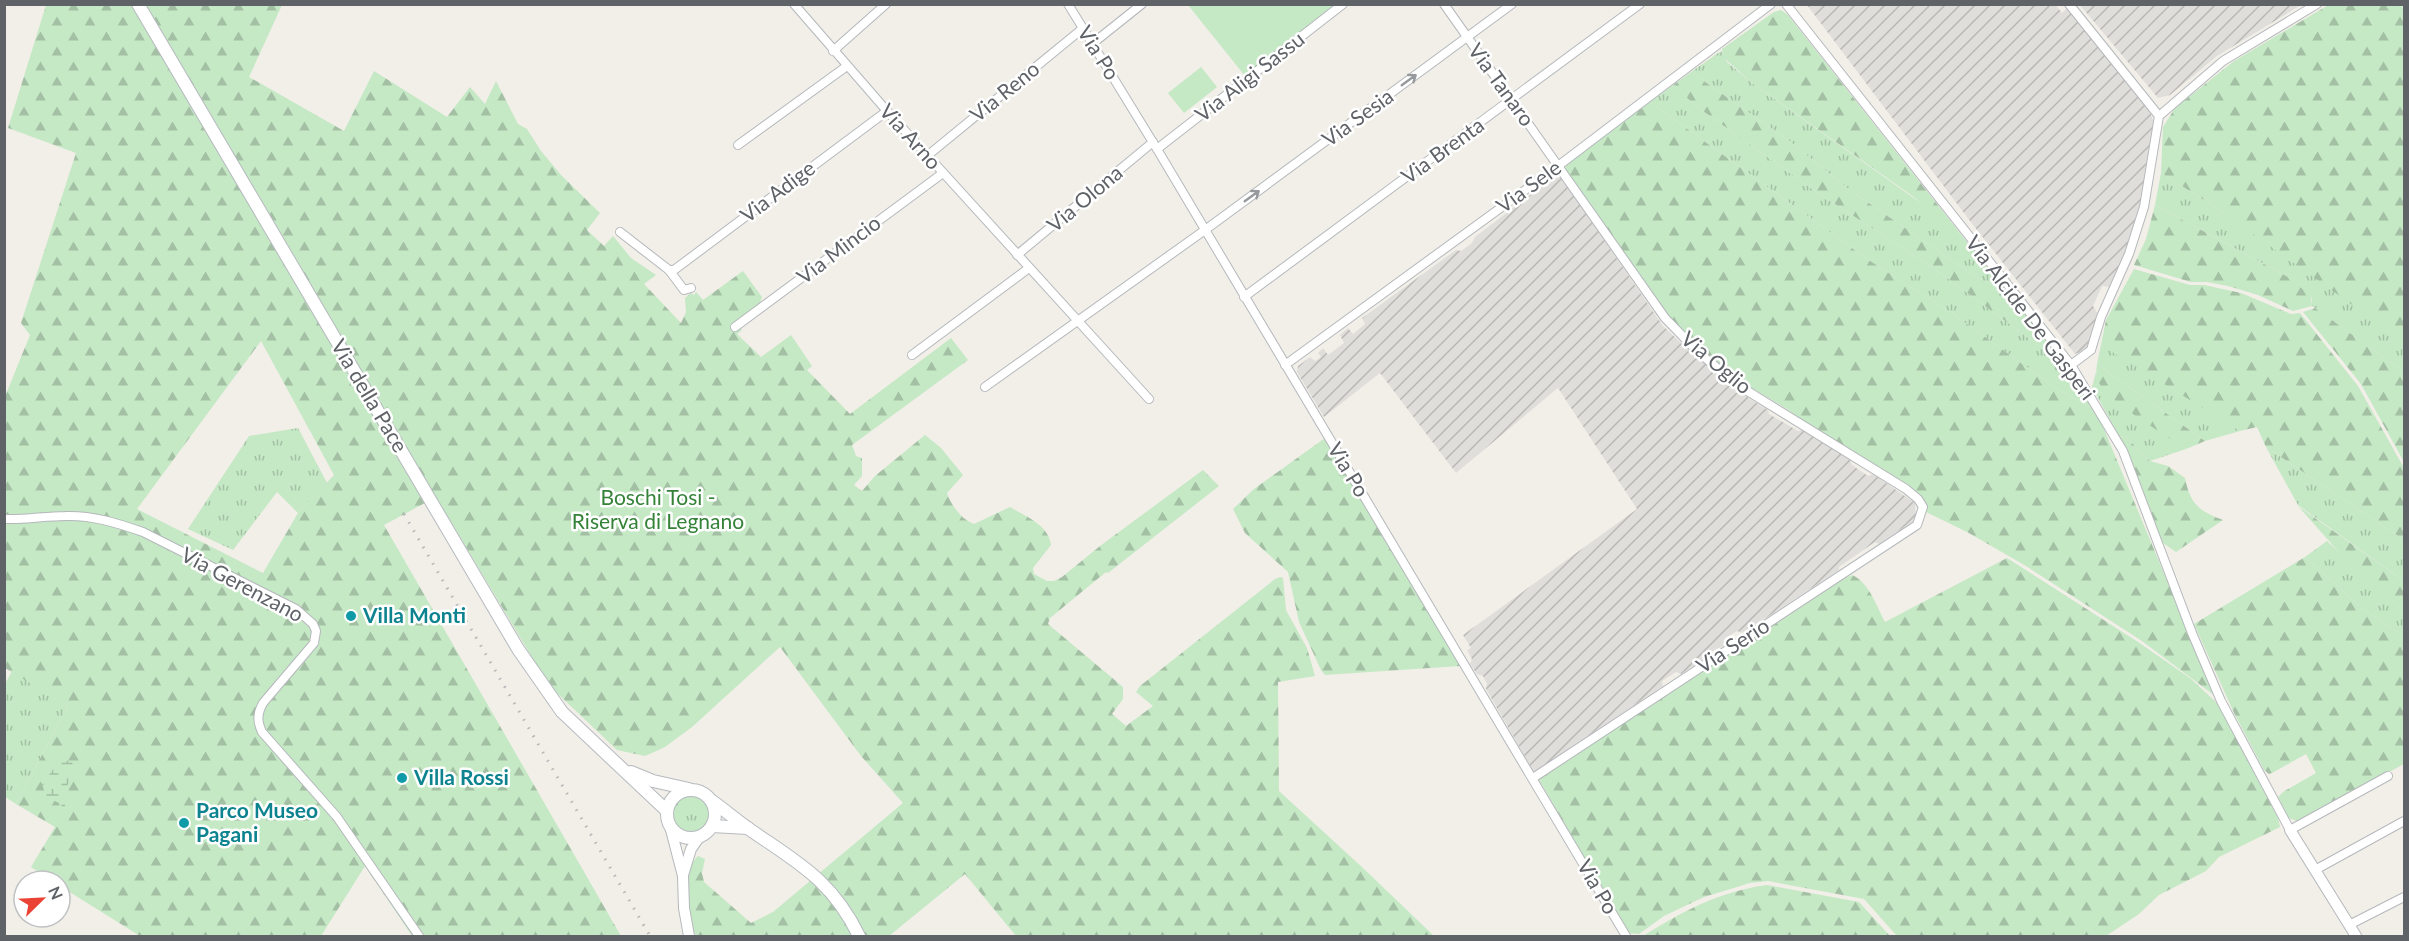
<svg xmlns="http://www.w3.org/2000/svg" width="2409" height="941" font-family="Lato,sans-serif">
	<defs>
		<pattern id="industrial-furrows" width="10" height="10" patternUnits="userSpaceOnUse" patternTransform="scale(1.5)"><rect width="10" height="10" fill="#e0deda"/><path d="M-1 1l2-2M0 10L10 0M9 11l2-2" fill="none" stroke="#b9b8b5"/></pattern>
		<pattern id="grass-tufts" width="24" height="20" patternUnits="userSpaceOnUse" patternTransform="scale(1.5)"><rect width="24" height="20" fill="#c5e8c5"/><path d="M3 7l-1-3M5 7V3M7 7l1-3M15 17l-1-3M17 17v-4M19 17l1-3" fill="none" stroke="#a3c0a4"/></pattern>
		<pattern id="forest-firs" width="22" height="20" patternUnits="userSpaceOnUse" patternTransform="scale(1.5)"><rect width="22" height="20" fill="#c5e8c5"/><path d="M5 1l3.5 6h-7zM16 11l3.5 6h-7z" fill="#a3c0a4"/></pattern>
		<pattern id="wetland-marsh" width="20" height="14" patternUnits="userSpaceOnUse" patternTransform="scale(1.5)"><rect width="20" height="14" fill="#c5e8c5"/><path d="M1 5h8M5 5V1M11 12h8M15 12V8" fill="none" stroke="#a3c0a4"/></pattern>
	</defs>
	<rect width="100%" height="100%" fill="#f1efe8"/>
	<g fill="url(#industrial-furrows)">
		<polygon points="2055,4 2062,13 2067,8 2149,109 2155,126 2143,205 2129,251 2110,287 2102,286 2093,306 2098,314 2088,349 2075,354 1970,221 1807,5"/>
		<polygon points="2080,5 2301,5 2217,56 2170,95 2158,98"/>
		<polygon points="1555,176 1561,177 1663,326 1698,359 1750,399 1768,410 1769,414 1798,431 1803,430 1826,443 1850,460 1852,465 1868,476 1873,474 1915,503 1916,519 1879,544 1875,542 1839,567 1839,570 1743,633 1737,631 1724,639 1723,646 1703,656 1703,660 1681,674 1676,672 1662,681 1663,686 1534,772 1486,689 1487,684 1483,676 1477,674 1470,664 1472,659 1467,650 1471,648 1463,635 1637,509 1558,388 1456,473 1380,373 1324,417 1297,372 1298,366 1310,357 1315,361 1321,357 1318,353 1323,348 1328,355 1344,343 1340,335 1348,328 1353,334 1365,324 1362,318 1456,250 1461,251 1472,243 1475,237"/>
	</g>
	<g fill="url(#grass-tufts)">
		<polygon points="1721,51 1727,62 1752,83 1935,213 1963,237 2008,293 1976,277 1847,188 1788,140 1691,72"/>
		<polygon points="1673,85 1696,106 1815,191 1932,267 2042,348 2062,360 2096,410 2060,391 1953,314 1867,259 1650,102"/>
		<polygon points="2161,173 2217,208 2402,339 2404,342 2404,372 2312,306 2312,298 2288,277 2155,205"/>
		<polygon points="2101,345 2113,351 2240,431 2205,441 2097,364"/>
		<polygon points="2096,372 2100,384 2108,394 2186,449 2150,461 2126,437 2119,436 2092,387"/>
		<polygon points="298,428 327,483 298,513 277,492 233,550 188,529 249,436"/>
		<polygon points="2266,447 2404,540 2404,581 2298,505"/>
		<polygon points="2327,541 2404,611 2404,637 2363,609 2305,557"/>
		<polygon points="12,671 68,706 16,804 5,797 5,684"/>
		<circle cx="691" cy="814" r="20"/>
	</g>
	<g fill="url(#forest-firs)" fill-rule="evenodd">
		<polygon points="2330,4 2402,5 2404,16 2404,342 2217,208 2161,173 2163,127 2175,108 2234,61"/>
		<path d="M46 5H282L249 77 344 131 374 71 447 117 470 87 485 104 496 81 518 124 527 129 541 151 561 175 600 213 587 230 604 246 613 236 631 258 656 275 644 284 681 323 686 312 685 298 691 293 694 295 696 292 703 300 743 271 762 297 760 303 736 322 742 330 737 334 761 357 791 335 812 366 807 370 850 414 951 338 968 360 852 445 856 456 862 458V476L854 485 862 491 875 476 925 435 941 448 963 475 947 493C950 504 963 521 974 524L1010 507C1025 516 1049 525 1051 545L1033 568 1034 574 1047 581H1054L1062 577 1100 546 1203 470 1219 486 1108 573 1106 572 1050 618 1048 624 1123 687V699L1112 714 1126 726 1153 706 1136 692 1140 686 1275 579 1280 577 1283 578 1286 610 1307 648 1315 676 1278 682 1279 791 1364 869 1434 936H1016L965 874 889 936H696C687 919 682 869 698 856L705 859 702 873 704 882 751 923 773 912 903 803 861 756 780 647 692 727 665 747 645 756 617 750 557 693 533 659 436 497 384 525 621 936H412L365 866 321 936H140L60 886V881H52L31 867 55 827 16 804 68 706 5 668 4 399 30 335 21 323 76 153 8 128ZM261 341 334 475 298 513 263 573 137 509Z"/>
		<polygon points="1781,10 1788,15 1963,237 1911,195 1752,83 1723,57 1722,49 1774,12"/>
		<polygon points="1691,72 1788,140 1847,188 1976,277 2008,293 2062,360 2042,348 1932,267 1815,191 1696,106 1673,85"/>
		<polygon points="1650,102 1867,259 1953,314 2060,391 2096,410 2215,696 2142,641 2026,566 1967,532 1928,513 1884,478 1787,409 1730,375 1674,326 1565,171 1566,165 1575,158"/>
		<polygon points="2155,205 2288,277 2311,296 2312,306 2293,311 2258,295 2228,286 2207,282 2191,282 2134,265 2146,239"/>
		<polygon points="2134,269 2190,285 2204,285 2241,293 2291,314 2300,313 2358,386 2404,468 2404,540 2266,447 2257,427 2240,431 2101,345 2106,320"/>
		<polygon points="2315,308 2404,372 2404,462 2361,384 2303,312"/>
		<path d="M2097 364 2205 441 2186 449C2165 434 2111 404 2099 383 2096 377 2096 371 2097 364Z"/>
		<path d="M2119 436 2126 437 2150 461 2168 466 2185 478C2190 503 2198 511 2223 520L2176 552 2163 543Z"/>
		<polygon points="1325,438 1460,666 1325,675 1321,670 1299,622 1288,572 1245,533 1233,509 1254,489"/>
		<polygon points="2298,506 2404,581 2404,611 2345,559"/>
		<polygon points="2305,557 2363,609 2404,637 2404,764 2297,821 2289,818 2278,797 2283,792 2316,773 2306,754 2272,773 2269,774 2264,770 2234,713 2194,624"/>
		<path d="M2007 558 2138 642 2190 678 2218 704 2278 818 2280 827 2219 857 2206 871 2159 895 2139 914 2106 936H1897L1864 899 1768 881 1750 883 1704 897 1664 916 1639 934 1628 933 1538 778 1836 582 1852 575C1869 582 1877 607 1885 622Z"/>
		<path d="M1767 885 1859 902 1890 936H1643C1681 912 1720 891 1767 885Z"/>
	</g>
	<polygon fill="url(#wetland-marsh)" points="65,760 72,762 75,771 65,790 65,812 61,814 59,803 46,797 42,784 57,764"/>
	<g fill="#c5e8c5">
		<polygon points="1188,5 1336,5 1245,76"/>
		<polygon points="1201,67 1217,87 1184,113 1168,93"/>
	</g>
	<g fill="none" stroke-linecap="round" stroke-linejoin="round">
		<defs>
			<g id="minor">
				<polyline points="794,4 887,111 1149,399"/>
				<polyline points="1068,4 1157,149 1626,936"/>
				<polyline points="1444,4 1665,318 1699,353 1741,387 1906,489 1918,499 1923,507 1917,525 1533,778"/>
				<polyline points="1786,4 2071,365 2123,451 2192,633 2221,701 2290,830 2388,776"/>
				<polyline points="2069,4 2159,116"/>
				<polyline points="1092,44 1142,4"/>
				<polyline points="833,51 886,4"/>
				<polyline points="738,145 847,66"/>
				<polyline points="1157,149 1343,4"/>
				<polyline points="927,156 1082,29"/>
				<polyline points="620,232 669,270 684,290 691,288"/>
				<polyline points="1017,255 1153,142"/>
				<polyline points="669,270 674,270 887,111"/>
				<polyline points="1244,297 1640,4"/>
				<polyline points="735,327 943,173"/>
				<polyline points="912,355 1029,268"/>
				<polyline points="1285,365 1558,166 1771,4"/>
				<polyline points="2071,365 2091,350 2101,317 2129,254 2144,207 2159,116 2223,61 2317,4"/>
				<polyline points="985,387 1205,230 1512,4"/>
				<path d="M4 519C25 520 45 516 65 516 92 515 117 523 143 532L296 609 313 624 316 631 314 643 263 703C257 714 257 721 262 732L337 817 419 936"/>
				<polyline points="2315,870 2404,821"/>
				<polyline points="2349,925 2404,897"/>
			</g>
			<g id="tertiary">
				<polyline points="670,826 683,876 684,908 689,936"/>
				<polyline points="2290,830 2356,936"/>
				<polyline points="683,875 691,849 700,836"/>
			</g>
			<g id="secondary">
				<polyline points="138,4 518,649 562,712 667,811"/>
				<polyline points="631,772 653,781 689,789"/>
				<circle cx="691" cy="814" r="24"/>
				<path d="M712 801C725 810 736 820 749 829 798 863 832 880 859 936"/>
				<polyline points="712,826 748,828"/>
			</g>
		</defs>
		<use href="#minor" stroke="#b5b8bc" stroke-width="10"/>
		<use href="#tertiary" stroke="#b5b8bc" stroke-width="12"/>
		<use href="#secondary" stroke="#b6babf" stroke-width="14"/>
		<use href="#minor" stroke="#fff" stroke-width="8"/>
		<use href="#tertiary" stroke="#fff" stroke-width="10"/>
		<use href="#secondary" stroke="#fff" stroke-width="12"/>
		<polyline stroke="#b6b7b8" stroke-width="3" stroke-dasharray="1.5 8" stroke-linecap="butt" points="404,514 650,936"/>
	</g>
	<defs><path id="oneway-shaft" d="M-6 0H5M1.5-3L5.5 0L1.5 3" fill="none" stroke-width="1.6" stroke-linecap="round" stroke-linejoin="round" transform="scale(1.5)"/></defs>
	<g stroke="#979a9d">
		<use href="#oneway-shaft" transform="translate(1409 80) rotate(-36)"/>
		<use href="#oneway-shaft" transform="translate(1252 196) rotate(-36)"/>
	</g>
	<g fill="#0f9aa8" stroke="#fff" stroke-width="2">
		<circle cx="351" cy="616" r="6"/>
		<circle cx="402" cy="778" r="6"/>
		<circle cx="184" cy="823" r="6"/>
	</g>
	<g text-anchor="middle" stroke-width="5" stroke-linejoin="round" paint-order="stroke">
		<g font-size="21" fill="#5f6368" stroke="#fff">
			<text transform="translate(1098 53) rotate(58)" y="7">Via Po</text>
			<text transform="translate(1250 77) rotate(-38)" y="7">Via Aligi Sassu</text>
			<text transform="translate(1501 85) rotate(54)" y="7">Via Tanaro</text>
			<text transform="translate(1005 92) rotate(-39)" y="7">Via Reno</text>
			<text transform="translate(1358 118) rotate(-36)" y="7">Via Sesia</text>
			<text transform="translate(910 137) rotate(48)" y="7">Via Arno</text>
			<text transform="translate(1443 151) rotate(-36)" y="7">Via Brenta</text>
			<text transform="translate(1529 187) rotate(-36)" y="7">Via Sele</text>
			<text transform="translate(778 192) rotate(-37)" y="7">Via Adige</text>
			<text transform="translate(1085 199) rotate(-40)" y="7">Via Olona</text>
			<text transform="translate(839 250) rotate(-37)" y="7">Via Mincio</text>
			<text transform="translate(2030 318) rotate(53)" y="7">Via Alcide De Gasperi</text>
			<text transform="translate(1716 363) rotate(40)" y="7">Via Oglio</text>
			<text transform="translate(369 396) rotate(59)" y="7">Via della Pace</text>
			<text transform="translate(1348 470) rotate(59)" y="7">Via Po</text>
			<text transform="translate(242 585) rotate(28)" y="7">Via Gerenzano</text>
			<text transform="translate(1733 646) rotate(-33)" y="7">Via Serio</text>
			<text transform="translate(1597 887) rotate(60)" y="7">Via Po</text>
		</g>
		<g font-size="21" fill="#348238" stroke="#fff">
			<text x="658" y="505">Boschi Tosi -<tspan x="658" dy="24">Riserva di Legnano</tspan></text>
		</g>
		<g font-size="21" font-weight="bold" fill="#0d838f" stroke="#fff" text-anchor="start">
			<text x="363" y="623">Villa Monti</text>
			<text x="414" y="785">Villa Rossi</text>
			<text x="196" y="818">Parco Museo<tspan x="196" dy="24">Pagani</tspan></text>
		</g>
	</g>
	<rect width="2409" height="941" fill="none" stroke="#5f6368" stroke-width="12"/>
	<g transform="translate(42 899) rotate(66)"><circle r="28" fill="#ffffff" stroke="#bfc1c3" stroke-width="1.5"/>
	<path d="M0-4.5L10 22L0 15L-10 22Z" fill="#ea4335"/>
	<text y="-9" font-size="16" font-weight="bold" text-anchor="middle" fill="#5f6368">N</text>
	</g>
</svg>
